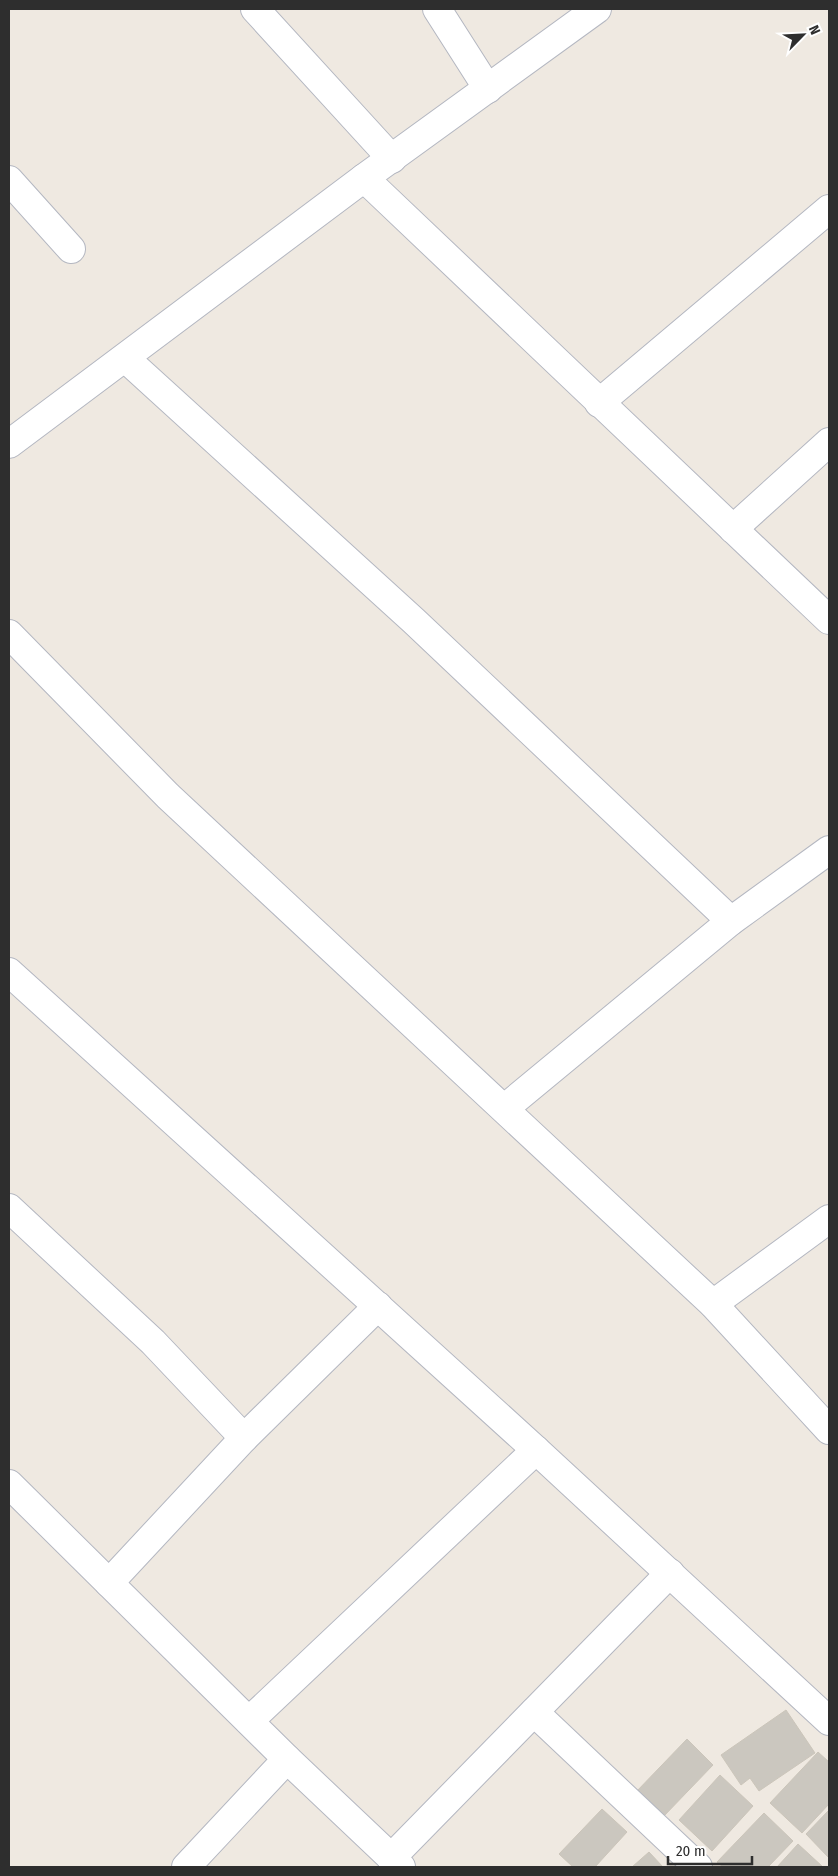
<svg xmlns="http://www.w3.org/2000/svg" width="838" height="1876" font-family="'Fira Sans Condensed',sans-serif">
	<rect width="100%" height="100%" fill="#efe9e1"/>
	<g fill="#cbc7bf" stroke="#cbc5ba">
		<polygon points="786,1710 815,1753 759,1791 750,1778 741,1785 721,1755"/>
		<polygon points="687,1739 713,1765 663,1817 636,1792"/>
		<polygon points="818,1752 829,1762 829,1804 802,1833 770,1803"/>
		<polygon points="720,1775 753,1806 712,1851 679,1820"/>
		<polygon points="602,1809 627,1832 595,1867 573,1867 559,1854"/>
		<polygon points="829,1810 829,1858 806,1834"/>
		<polygon points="764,1813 793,1841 768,1867 723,1867 717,1862"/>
		<polygon points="798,1844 823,1867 777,1867"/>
		<polygon points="649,1852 663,1867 632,1867"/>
	</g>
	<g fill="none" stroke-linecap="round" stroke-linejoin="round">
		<defs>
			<g id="minor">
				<polyline points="255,9 392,159"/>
				<polyline points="437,9 488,89"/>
				<polyline points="364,178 829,620"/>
				<polyline points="9,180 71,249"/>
				<polyline points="125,358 414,621 731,921"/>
				<polyline points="599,403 829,209"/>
				<polyline points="9,444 364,178 597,9"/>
				<polyline points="733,529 829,442"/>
				<polyline points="9,634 168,796 713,1304 829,1430"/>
				<polyline points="9,972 536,1450 829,1721"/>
				<polyline points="505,1108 731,921 829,850"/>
				<polyline points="9,1208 153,1342 244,1438"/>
				<polyline points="713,1304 829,1219"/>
				<polyline points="9,1484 287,1759 401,1867"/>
				<polyline points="109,1583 244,1438 378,1306"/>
				<polyline points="534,1712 698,1867"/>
				<polyline points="249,1721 536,1450"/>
				<polyline points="391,1858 670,1573"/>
				<polyline points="186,1867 287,1759"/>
			</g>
		</defs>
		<use href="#minor" stroke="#b4b7c1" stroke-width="30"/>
		<use href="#minor" stroke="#fff" stroke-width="28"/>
	</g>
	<rect width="838" height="1876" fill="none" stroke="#2e2e2e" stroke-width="20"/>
	<g transform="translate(803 35) rotate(66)" stroke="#ffffff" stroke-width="4" paint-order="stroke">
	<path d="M0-4L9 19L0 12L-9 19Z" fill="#2e2e2e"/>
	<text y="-8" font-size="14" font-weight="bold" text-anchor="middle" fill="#2e2e2e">N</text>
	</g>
	<path d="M668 1856v8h84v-8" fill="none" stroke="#2e2e2e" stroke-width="2.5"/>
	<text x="676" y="1856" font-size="15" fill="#2e2e2e" stroke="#ffffff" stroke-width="4" paint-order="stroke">20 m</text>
</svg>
